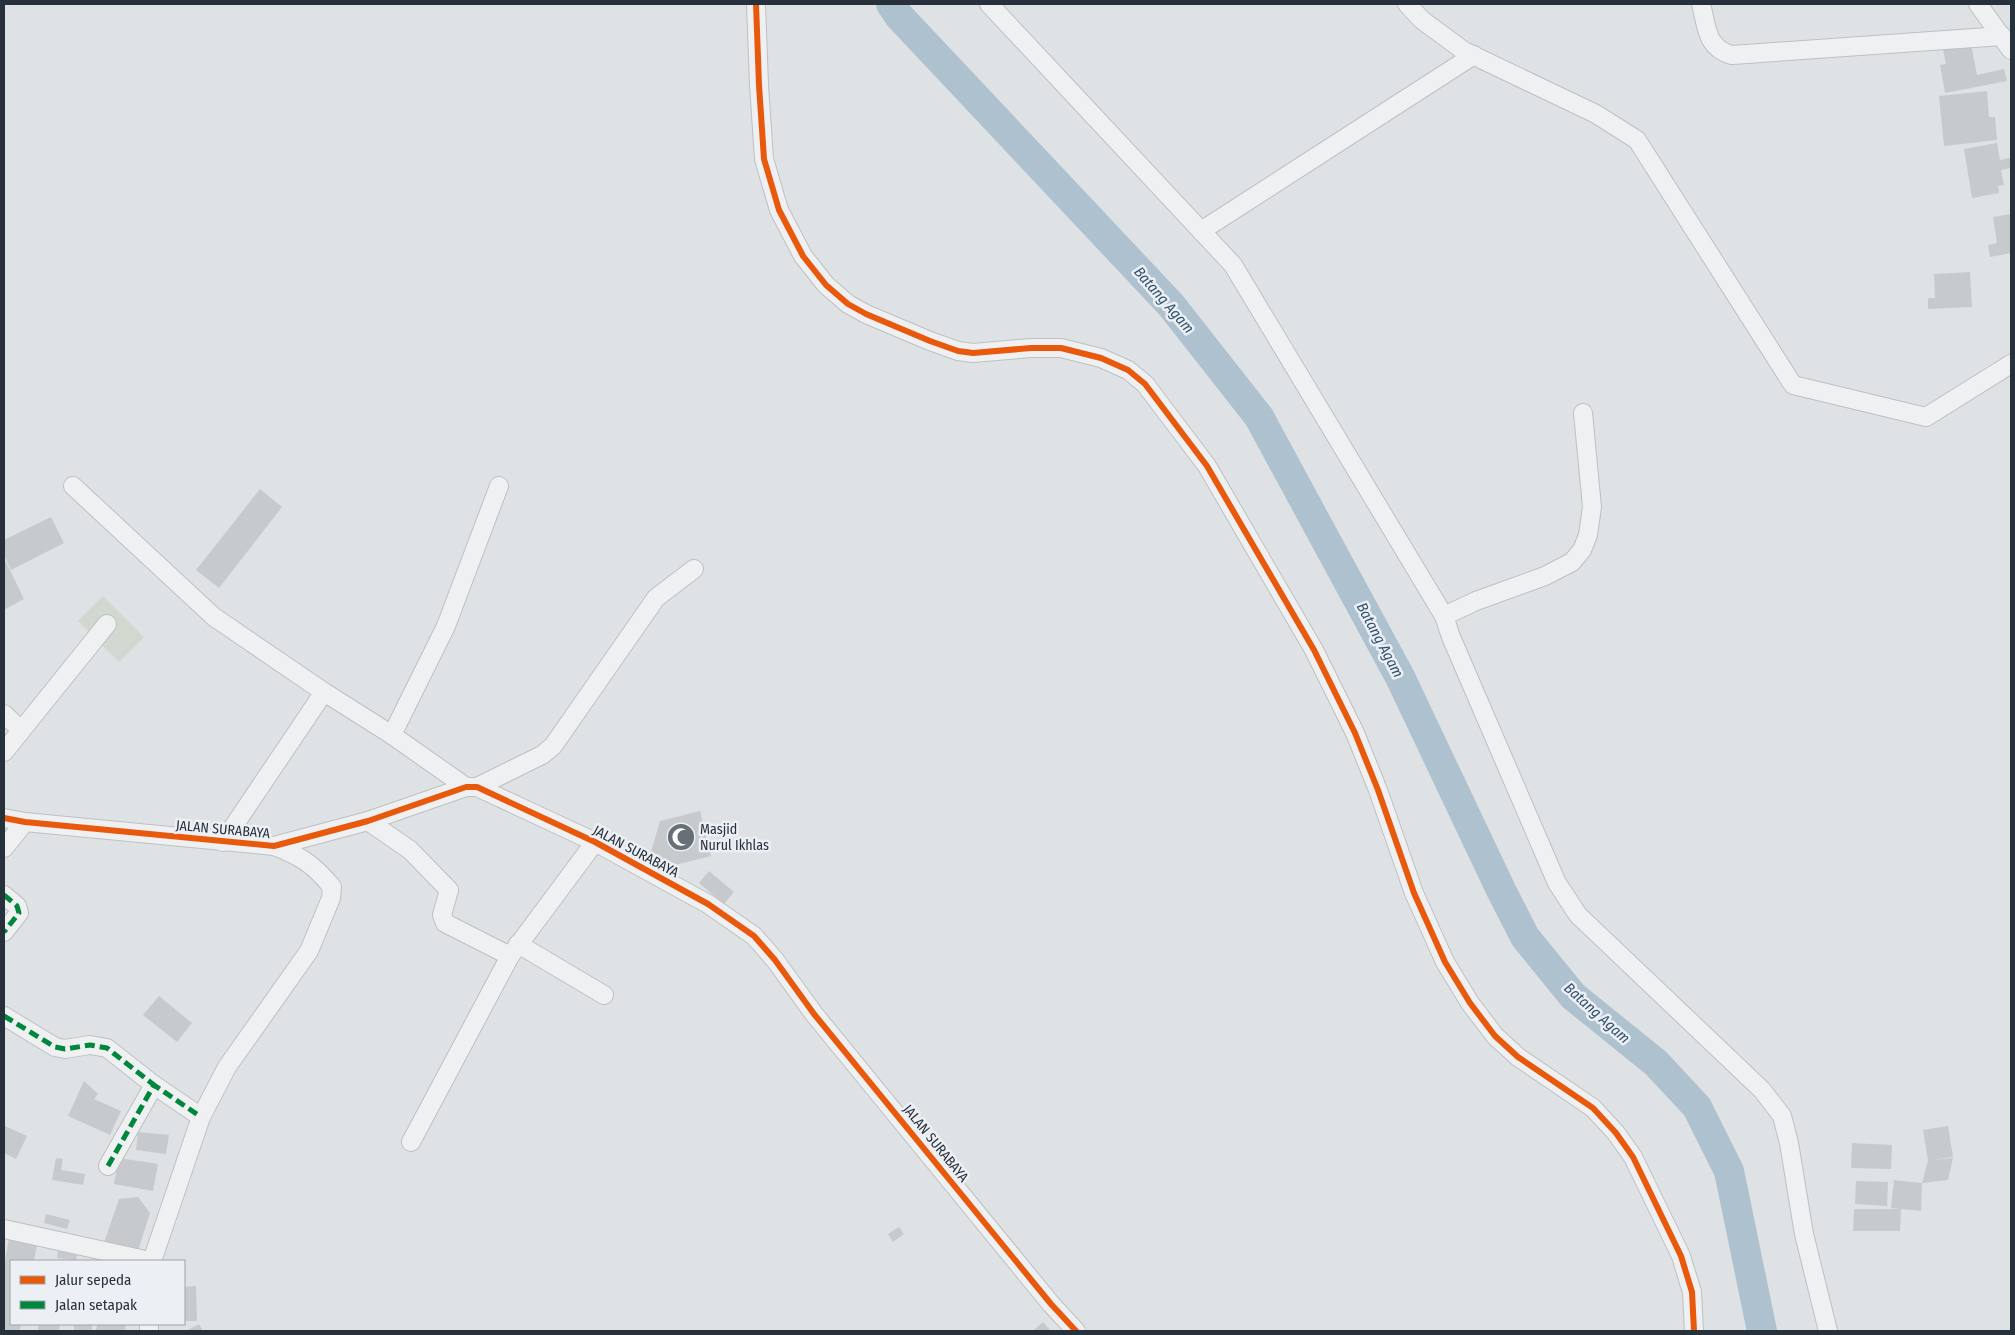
<svg xmlns="http://www.w3.org/2000/svg" width="2015" height="1335" font-family="'Fira Sans Condensed',sans-serif">
	<rect width="100%" height="100%" fill="#dfe2e4"/>
	<polygon fill="#d1d8cf" points="103,596 144,637 119,662 78,621"/>
	<g fill="none" stroke-linecap="round" stroke-linejoin="round">
		<polyline stroke="#aec1cf" stroke-width="30" points="891,4 899,16 1171,305 1259,417 1400,677 1501,890 1525,937 1573,996 1656,1063 1697,1107 1729,1171 1762,1331"/>
	</g>
	<g fill="#c7cacc">
		<polygon points="1971,44 1977,75 2004,69 2007,81 1945,93 1940,65 1946,64 1943,49"/>
		<polygon points="1987,91 1989,117 1995,117 1997,140 1944,146 1939,96"/>
		<polygon points="1997,143 2000,160 2010,158 2011,168 2001,170 2004,185 1998,186 1999,193 1972,198 1964,149"/>
		<polygon points="2011,214 2011,253 1990,257 1988,245 1997,243 1993,217"/>
		<polygon points="1970,272 1972,307 1928,309 1928,298 1935,298 1934,274"/>
		<polygon points="260,489 282,507 219,588 196,570"/>
		<polygon points="51,517 64,543 11,570 4,555 4,540"/>
		<polygon points="4,558 24,599 4,610"/>
		<polygon points="700,811 711,856 671,866 651,852 660,821"/>
		<polygon points="709,871 734,892 724,904 699,883"/>
		<polygon points="159,996 192,1023 177,1042 143,1015"/>
		<polygon points="84,1081 98,1094 94,1099 121,1111 110,1135 68,1116"/>
		<polygon points="5,1126 27,1136 16,1159 4,1153"/>
		<polygon points="1948,1126 1953,1157 1933,1160 1953,1158 1948,1180 1922,1183 1928,1161 1923,1130"/>
		<polygon points="138,1132 169,1135 166,1154 136,1150"/>
		<polygon points="1852,1143 1892,1145 1891,1169 1851,1168"/>
		<polygon points="56,1158 63,1159 61,1170 85,1174 83,1185 52,1180"/>
		<polygon points="119,1158 158,1164 153,1191 114,1184"/>
		<polygon points="1894,1180 1922,1183 1921,1211 1891,1208"/>
		<polygon points="1856,1181 1888,1182 1887,1206 1855,1204"/>
		<polygon points="138,1197 150,1213 137,1254 104,1243 119,1199"/>
		<polygon points="1854,1209 1901,1209 1900,1231 1853,1231"/>
		<polygon points="46,1214 70,1220 67,1229 44,1223"/>
		<polygon points="899,1227 904,1234 893,1242 888,1234"/>
		<polygon points="9,1239 37,1245 34,1261 11,1261 11,1324 21,1324 20,1331 4,1331 4,1265"/>
		<polygon points="58,1251 77,1254 76,1260 57,1258"/>
		<polygon points="196,1286 197,1321 184,1321 184,1287"/>
		<polygon points="1043,1322 1051,1331 1033,1331"/>
		<polygon points="38,1324 60,1324 59,1331 38,1331"/>
		<rect x="74" y="1324" width="18" height="7"/>
		<polygon points="97,1324 126,1324 125,1331 96,1331"/>
		<polygon points="199,1324 203,1331 186,1331"/>
	</g>
	<g fill="none" stroke-linecap="round" stroke-linejoin="round">
		<defs>
			<g id="minor">
				<polyline points="756,4 759,85 764,159 779,210 803,256 826,285 848,304 866,314 930,341 958,351 973,353 1031,348 1061,348 1101,358 1128,370 1145,384 1207,466 1314,650 1355,733 1378,790 1414,893 1445,962 1470,1003 1495,1036 1518,1057 1593,1108 1616,1133 1633,1157 1681,1256 1692,1292 1694,1331"/>
				<polyline points="989,4 1233,265 1444,616 1451,637 1557,883 1578,915 1762,1090 1782,1116 1789,1143 1804,1234 1828,1331"/>
				<polyline points="1407,4 1422,20 1464,51 1596,114 1637,140 1793,385 1926,417 2011,364"/>
				<path d="M1701 4C1707 27 1706 48 1732 55L2002 36"/>
				<polyline points="1978,4 2011,50"/>
				<polyline points="1201,231 1474,55"/>
				<polyline points="73,486 214,617 324,692 392,735 466,787"/>
				<polyline points="1444,616 1476,601 1545,576 1572,562 1582,550 1588,535 1592,507 1583,413"/>
				<polyline points="4,714 21,730"/>
				<polyline points="392,735 446,626 499,486"/>
				<polyline points="4,752 107,624"/>
				<polyline points="477,787 542,755 553,746 656,598 694,569"/>
				<polyline points="4,818 25,822 274,846 368,821 466,787 477,787 595,842 708,904 754,936 775,960 814,1014 1051,1304 1076,1331"/>
				<polyline points="368,821 410,850 449,890 442,915 445,923 510,956"/>
				<polyline points="223,842 324,692"/>
				<polyline points="4,848 25,822"/>
				<polyline points="4,895 17,906 19,913 4,932"/>
				<polyline points="518,944 604,995"/>
				<polyline points="4,1016 55,1047 65,1049 90,1045 107,1048 154,1085"/>
				<polyline points="411,1142 510,956 595,842"/>
				<polyline points="108,1166 154,1085 201,1117"/>
				<polyline points="4,1229 150,1261"/>
				<path d="M152 1261 201 1117 227 1067 309 951 331 898 332 887C314 865 301 856 274 846"/>
				<polyline points="149,1324 149,1331"/>
			</g>
		</defs>
		<use href="#minor" stroke="#bdc0c2" stroke-width="20"/>
		<use href="#minor" stroke="#eff0f1" stroke-width="18"/>
		<g stroke="#00873e" stroke-width="5" stroke-dasharray="10 5" stroke-linecap="butt">
			<polyline points="4,895 17,906 19,913 4,932"/>
			<polyline points="4,1016 55,1047 65,1049 90,1045 107,1048 154,1085"/>
			<polyline points="108,1166 154,1085 201,1117"/>
		</g>
		<defs>
			<g id="cycleway">
				<polyline points="756,4 759,85 764,159 779,210 803,256 826,285 848,304 866,314 930,341 958,351 973,353 1031,348 1061,348 1101,358 1128,370 1145,384 1207,466 1314,650 1355,733 1378,790 1414,893 1445,962 1470,1003 1495,1036 1518,1057 1593,1108 1616,1133 1633,1157 1681,1256 1692,1292 1694,1331"/>
				<polyline points="4,818 25,822 274,846 368,821 466,787 477,787 595,842 708,904 754,936 775,960 814,1014 1051,1304 1076,1331"/>
			</g>
		</defs>
		<use href="#cycleway" stroke="#ecf0f4" stroke-width="9"/>
		<use href="#cycleway" stroke="#e8590c" stroke-width="6"/>
	</g>
	<defs>
		<symbol id="mosque-disc" viewBox="-11 -11 22 22"><circle r="9.5" fill="#676f77" stroke="#ecf0f4"/><path d="M3.5-4.9A6 6 0 1 0 3.5 4.9A5 5 0 1 1 3.5-4.9Z" fill="#fff"/></symbol>
	</defs>
	<g fill-rule="evenodd">
		<use href="#mosque-disc" x="665" y="821" width="32" height="32"/>
	</g>
	<g text-anchor="middle" stroke-width="5" stroke-linejoin="round" paint-order="stroke">
		<g font-size="14" fill="#27313c" stroke="#ecf0f4">
			<text transform="translate(223 829) rotate(5)" y="5">JALAN SURABAYA</text>
			<text transform="translate(636 851) rotate(28)" y="5">JALAN SURABAYA</text>
			<text transform="translate(936 1143) rotate(51)" y="5">JALAN SURABAYA</text>
		</g>
		<g font-size="14" fill="#27313c" stroke="#ecf0f4" text-anchor="start">
			<text x="700" y="834">Masjid<tspan x="700" dy="16">Nurul Ikhlas</tspan></text>
		</g>
		<g font-size="15" font-style="italic" fill="#33536f" stroke="#ecf0f4">
			<text transform="translate(1164 300) rotate(49)" y="5">Batang Agam</text>
			<text transform="translate(1380 640) rotate(62)" y="5">Batang Agam</text>
			<text transform="translate(1597 1013) rotate(42)" y="5">Batang Agam</text>
		</g>
	</g>
	<rect width="2015" height="1335" fill="none" stroke="#27313c" stroke-width="10"/>
	<rect x="10" y="1260" width="175" height="65" fill="#ecf0f4" stroke="#9da4aa"/>
	<rect x="20" y="1276" width="25" height="8" fill="#e8590c" stroke="#9da4aa"/>
	<text x="55" y="1285" font-size="15" fill="#27313c">Jalur sepeda</text>
	<rect x="20" y="1301" width="25" height="8" fill="#00873e" stroke="#9da4aa"/>
	<text x="55" y="1310" font-size="15" fill="#27313c">Jalan setapak</text>
</svg>
